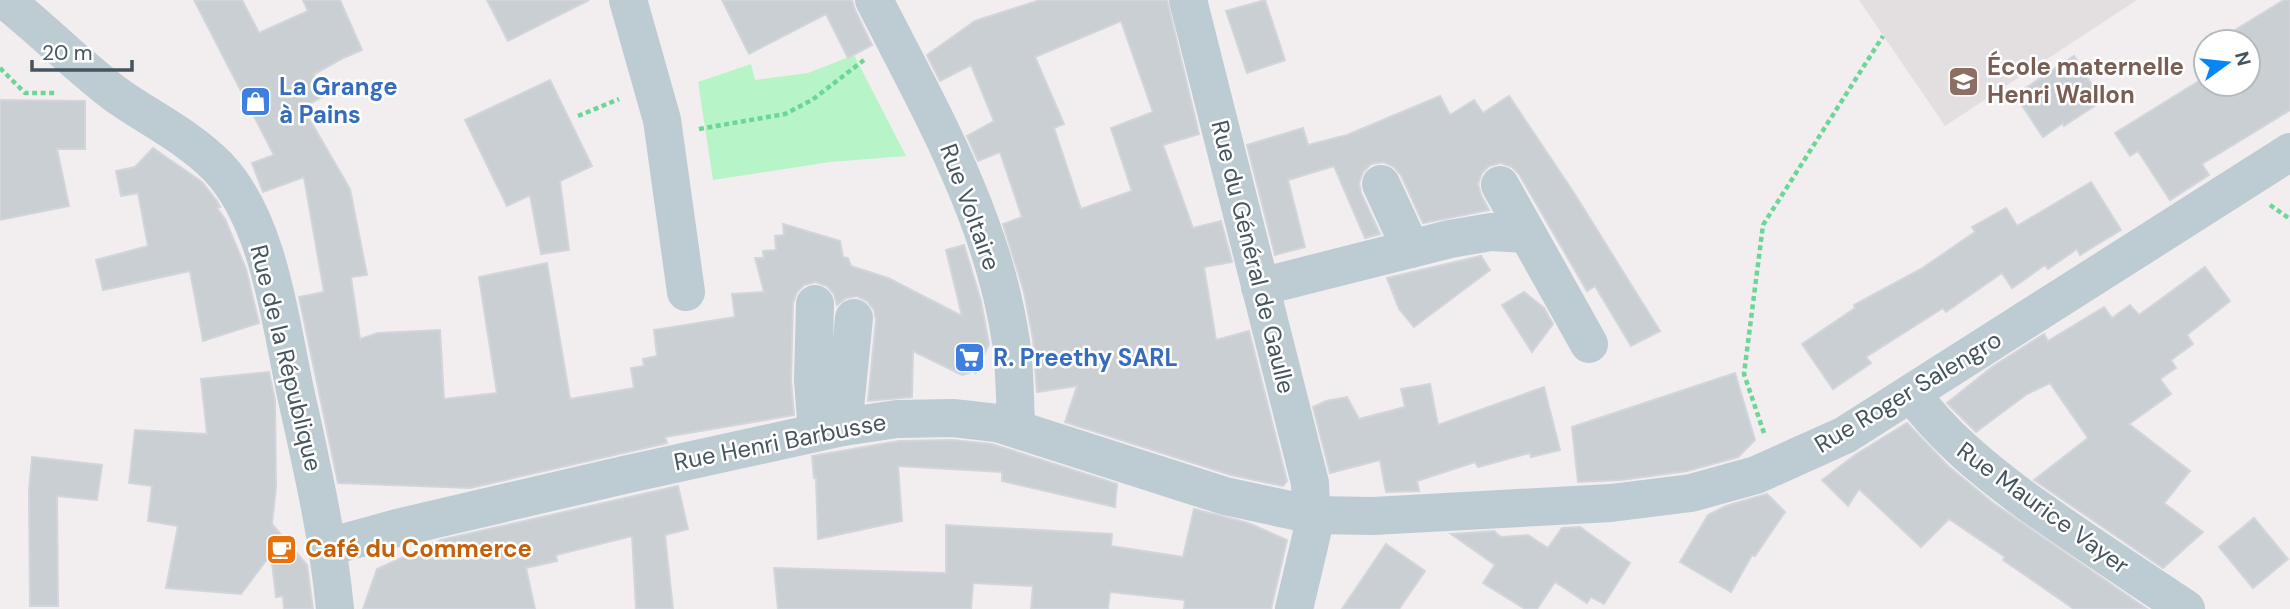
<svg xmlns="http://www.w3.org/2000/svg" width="2290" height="609" font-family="'DM Sans',sans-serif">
	<rect width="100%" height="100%" fill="#f2eeef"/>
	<polygon fill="#e3dfe1" points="1859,0 2137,0 1945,126"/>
	<polygon fill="#b7f4c8" points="854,55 906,156 830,162 713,180 698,82 751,64 755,80 808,73"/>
	<g fill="#cacfd4" stroke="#d2d5db" stroke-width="2" fill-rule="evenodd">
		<polygon points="194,0 242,0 259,33 308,11 303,0 340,0 362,50 343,58 314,74 325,95 303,108 350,189 367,275 351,277 360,339 378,333 440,330 444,399 497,393 479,277 547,263 570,399 634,388 631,368 644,366 643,359 657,356 654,330 735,317 732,294 764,292 755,258 764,258 763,251 776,250 775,236 784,235 783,224 840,241 843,257 848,258 851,266 888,278 962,316 946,250 964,245 981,301 989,344 975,374 975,371 962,375 913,351 912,397 868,401 876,320 874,310 867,301 857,296 846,298 837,305 834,294 827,286 815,282 804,285 797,292 793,303 791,380 794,415 665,437 667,443 470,488 338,483 299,297 324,292 304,177 263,192 252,163 274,155"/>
		<polygon points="487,0 589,0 508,41"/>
		<polygon points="722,0 852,0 855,10 872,45 848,58 826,14 749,54"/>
		<path d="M1040 0H1167L1199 134 1163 145 1193 228 1221 221 1232 262 1204 267 1216 340 1249 331 1287 481 1283 486 1231 475 1065 422 1077 386 1037 392 1033 339 1024 292 1003 224 1022 217 1000 152 978 161 967 136 994 121 971 65 940 81 927 55 975 21ZM1121 21 1153 112 1111 128 1132 191 1081 209 1054 128 1064 124 1035 57Z"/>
		<polygon points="1265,0 1285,60 1247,73 1226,11"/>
		<polygon points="2284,0 2290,0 2290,110 2202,164 2209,175 2170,200 2138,151 2130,156 2115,133 2202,79 2201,77 2206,74 2206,84 2248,84 2248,42 2228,42 2225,36"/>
		<polygon points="2074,56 2102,101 2064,126 2063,123 2043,137 2015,95"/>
		<polygon points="550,80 592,166 560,181 569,250 541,254 530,195 507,206 465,120"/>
		<polygon points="1440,96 1450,115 1474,100 1483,113 1509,96 1574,193 1660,331 1631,346 1595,286 1587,291 1519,174 1512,167 1501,163 1489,166 1482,173 1478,184 1481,195 1489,210 1423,223 1401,175 1394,167 1384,162 1371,164 1363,172 1359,183 1361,193 1380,234 1365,238 1334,166 1288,180 1305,247 1275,255 1247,145 1303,128 1308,145 1347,135"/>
		<polygon points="0,100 85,101 85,149 57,149 69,206 0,220"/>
		<polygon points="153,148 202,182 217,201 220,207 217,208 225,219 246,269 259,323 203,341 190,271 103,290 96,260 148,246 138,193 121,196 116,171 135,167"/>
		<polygon points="2091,182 2121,230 2080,255 2077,249 2048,269 2045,265 2012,288 2002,273 1946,312 1943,308 1866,357 1871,363 1833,389 1802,344 1855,308 1854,305 1921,269 1975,232 1972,227 2006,208 2017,226"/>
		<polygon points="1481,256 1490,270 1414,327 1399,309 1387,278"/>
		<polygon points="2205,267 2230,301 2187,335 2193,344 2171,360 2176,368 2160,379 2171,394 2129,424 2190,471 2164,503 2203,532 2163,568 2034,480 2088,438 2050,383 2027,394 1976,432 1947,403 1992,367 2044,334 2048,341 2104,307 2112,318 2130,305 2139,315"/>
		<polygon points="1524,292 1544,308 1553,324 1532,352 1502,305"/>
		<polygon points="269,372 275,400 276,487 272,524 307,565 313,609 284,609 283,596 276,597 271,554 241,594 166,588 178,526 148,521 152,486 129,483 135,430 207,434 201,379"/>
		<polygon points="1735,373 1755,440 1738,457 1687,471 1621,480 1578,482 1572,427"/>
		<polygon points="1430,384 1438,425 1544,387 1560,450 1531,457 1530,453 1478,467 1475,462 1417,481 1419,491 1386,492 1380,460 1330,473 1313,407 1326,401 1347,397 1359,419 1405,407 1401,389"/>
		<polygon points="1907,423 1948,466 1993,503 2147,609 2074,609 2003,560 2005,557 1949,519 1921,547 1859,489 1848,506 1822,480 1855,455"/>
		<polygon points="952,440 992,444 1117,484 1115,507 1002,481 1002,472 898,466 902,521 818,539 816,477 814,478 812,456 899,441"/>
		<polygon points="32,457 102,465 97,500 57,496 58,606 30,606 29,490"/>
		<polygon points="678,486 688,529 665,535 673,609 636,609 632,536 556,555 557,561 526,568 535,609 363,609 377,569 441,540"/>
		<polygon points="1767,494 1785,512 1755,556 1752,555 1731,592 1680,562 1708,515 1726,506"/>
		<polygon points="1194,509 1248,523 1287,540 1271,609 1184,609 1185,600 1110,592 1108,609 1031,609 1033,586 973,583 971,609 778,609 774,568 946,573 946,525 1112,534 1111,546 1183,557"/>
		<polygon points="2254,518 2288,559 2253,588 2219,547"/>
		<polygon points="1580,527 1630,563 1604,604 1591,597 1587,603 1555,582 1537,609 1525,609 1483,583 1495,565 1451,534 1494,531 1501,537 1528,535 1548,548 1562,528"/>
		<polygon points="1386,544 1425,571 1399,609 1342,609"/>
	</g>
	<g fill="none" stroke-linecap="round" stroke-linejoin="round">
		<g stroke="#6bd696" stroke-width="4.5" stroke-dasharray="5 3.5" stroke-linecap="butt">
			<polyline points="0,68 25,93 56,93"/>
			<polyline points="578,116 619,99"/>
			<polyline points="699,129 785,114 812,100 864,60"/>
			<polyline points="2270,205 2290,219"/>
			<polyline points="1764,433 1744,374 1763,225 1883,36"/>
		</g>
		<g stroke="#bdcbd2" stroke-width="38">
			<path d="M5 0C44 31 79 67 118 96 151 119 190 138 218 167 269 221 280 320 295 390 311 463 328 535 335 609"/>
			<polyline points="628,0 662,120 686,292"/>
			<path d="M874 0C930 110 993 218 1011 342 1015 370 1015 400 1016 428"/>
			<polyline points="1188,0 1310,483 1312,533 1294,609"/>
			<polyline points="1381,184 1411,249"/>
			<polyline points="1500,185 1589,344"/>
			<polyline points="1260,287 1450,239 1491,232 1527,234"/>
			<polyline points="815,304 813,380 817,432"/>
			<path d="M1912 394C1943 436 1980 466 2021 497 2075 536 2131 572 2186 609"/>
			<polyline points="843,427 854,318"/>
			<polyline points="328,547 397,528 624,475 843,427 897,419 953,418 997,423 1225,496 1313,515 1373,516 1611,503 1691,493 1756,475 1845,435 2290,152"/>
		</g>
	</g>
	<defs>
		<symbol id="school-square" viewBox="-11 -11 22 22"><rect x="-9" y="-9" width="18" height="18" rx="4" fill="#8d6e63" stroke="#fff"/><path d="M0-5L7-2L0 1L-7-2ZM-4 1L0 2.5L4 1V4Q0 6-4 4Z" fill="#fff"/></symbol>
		<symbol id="shop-square" viewBox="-11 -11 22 22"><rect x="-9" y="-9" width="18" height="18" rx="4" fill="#3f7fe0" stroke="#fff"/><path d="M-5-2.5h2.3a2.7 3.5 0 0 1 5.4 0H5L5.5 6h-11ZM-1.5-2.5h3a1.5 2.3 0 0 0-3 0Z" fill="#fff"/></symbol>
		<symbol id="supermarket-square" viewBox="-11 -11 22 22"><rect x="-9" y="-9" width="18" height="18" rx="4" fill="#3f7fe0" stroke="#fff"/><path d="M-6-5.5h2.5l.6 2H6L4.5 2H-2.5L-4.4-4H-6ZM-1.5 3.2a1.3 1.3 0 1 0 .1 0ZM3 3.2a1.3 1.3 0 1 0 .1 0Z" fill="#fff"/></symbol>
		<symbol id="cafe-square" viewBox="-11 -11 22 22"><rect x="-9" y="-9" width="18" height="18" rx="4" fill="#e8710a" stroke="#fff"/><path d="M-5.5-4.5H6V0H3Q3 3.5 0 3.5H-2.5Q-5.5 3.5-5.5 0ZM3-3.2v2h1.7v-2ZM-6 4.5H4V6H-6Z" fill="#fff"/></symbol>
	</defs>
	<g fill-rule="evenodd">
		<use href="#school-square" x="1946" y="64" width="35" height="35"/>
		<use href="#shop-square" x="238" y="84" width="35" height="35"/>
		<use href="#supermarket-square" x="952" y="340" width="35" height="35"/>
		<use href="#cafe-square" x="264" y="532" width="35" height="35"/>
	</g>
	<g text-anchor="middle" stroke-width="5" stroke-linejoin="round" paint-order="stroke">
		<g font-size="24" font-weight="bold" fill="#785e54" stroke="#fff" text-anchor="start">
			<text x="1987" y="75">École maternelle<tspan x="1987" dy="28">Henri Wallon</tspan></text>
		</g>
		<g font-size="24" font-weight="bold" fill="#366cbe" stroke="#fff" text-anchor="start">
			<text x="279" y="95">La Grange<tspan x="279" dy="28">à Pains</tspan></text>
			<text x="993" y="366">R. Preethy SARL</text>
		</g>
		<g font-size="24" fill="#44555e" stroke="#fff">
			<text transform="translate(970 207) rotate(70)" y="8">Rue Voltaire</text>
			<text transform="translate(1253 257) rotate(76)" y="8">Rue du Général de Gaulle</text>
			<text transform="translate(286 358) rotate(76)" y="8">Rue de la République</text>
			<text transform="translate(1908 392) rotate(-31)" y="8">Rue Roger Salengro</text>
			<text transform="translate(780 442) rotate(-11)" y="8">Rue Henri Barbusse</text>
			<text transform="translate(2043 508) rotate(36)" y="8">Rue Maurice Vayer</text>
		</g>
		<g font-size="24" font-weight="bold" fill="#c56008" stroke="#fff" text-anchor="start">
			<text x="305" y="557">Café du Commerce</text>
		</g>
	</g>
	<g transform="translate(2227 63) rotate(75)"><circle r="33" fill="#ffffff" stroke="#b4bbbf" stroke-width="2"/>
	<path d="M0-5L12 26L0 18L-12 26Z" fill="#0387f6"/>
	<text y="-10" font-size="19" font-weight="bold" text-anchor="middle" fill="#44555e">N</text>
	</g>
	<path d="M32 60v10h100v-10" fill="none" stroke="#44555e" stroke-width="3.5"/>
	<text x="42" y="60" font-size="21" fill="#44555e" stroke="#ffffff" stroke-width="5" paint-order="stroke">20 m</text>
</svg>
